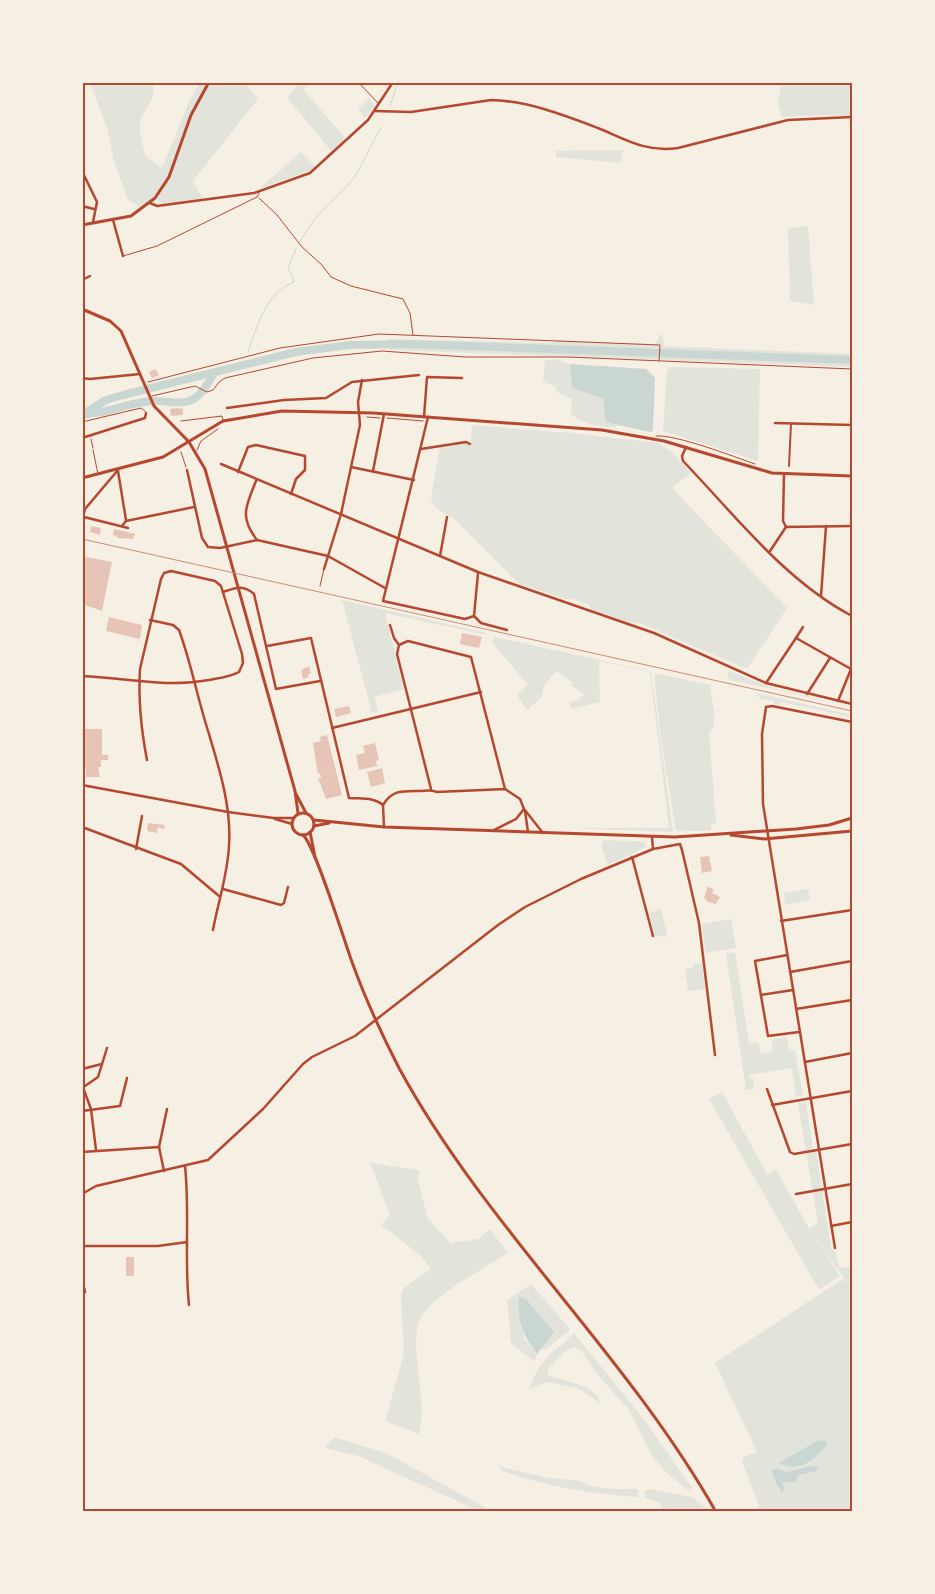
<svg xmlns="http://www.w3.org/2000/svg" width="935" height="1594" font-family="'Roboto Condensed',sans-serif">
	<rect width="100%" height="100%" fill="#f6efe4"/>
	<g fill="#e2e4dc" fill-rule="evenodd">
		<path d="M90 83H153C156 104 143 107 140 123 139 133 143 146 145 155L162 168 188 104 200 83H245L258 99 193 181 203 199 163 205 155 198 142 209 128 200 114 162 107 128Z"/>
		<polygon points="300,83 310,83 303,89 345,138 333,153 288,99 288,96"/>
		<polygon points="781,83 852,83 852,116 819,115 781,117 778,104"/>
		<polygon points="369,98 375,107 365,118 358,109"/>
		<polygon points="623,150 620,163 556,157 556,151"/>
		<polygon points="301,152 317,168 259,189"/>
		<polygon points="808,226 814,305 790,301 788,228"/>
		<polygon points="662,332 664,346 852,354 852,367 389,350 388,339 550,343 560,340 655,344"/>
		<path d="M555 359C584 366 608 401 623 425 605 430 587 425 571 415L572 399 557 392 555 386 543 382 545 361Z"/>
		<polygon points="672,367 760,369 758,461 663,431 667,369"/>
		<polygon points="472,425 572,433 659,443 672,452 691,473 672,488 787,608 747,669 637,622 634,624 590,609 589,605 573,599 565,599 522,585 516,581 454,519 436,508 431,499 440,446 471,441"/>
		<polygon points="342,600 483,632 486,635 385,613 404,689 374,697 378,712 372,713"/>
		<polygon points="495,637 649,671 651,672 673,832 573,828 669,828 650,672 599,661 600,702 571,709 569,702 578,700 584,694 572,686 573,683 556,671 543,687 542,697 527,710 517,695 528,685 490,640 493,641"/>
		<polygon points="729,671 773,688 852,707 727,679"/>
		<polygon points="654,673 710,685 715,718 712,731 709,731 716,824 711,824 711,830 676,831 661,739"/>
		<polygon points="755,693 852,715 852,717 781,702 779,705 774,704 774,701 761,699"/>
		<polygon points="603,840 645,842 646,847 608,865 601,847"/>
		<polygon points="808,889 810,900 785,905 784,893"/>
		<polygon points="661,909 668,937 655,936 649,913"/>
		<polygon points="731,919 736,948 705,953 702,924"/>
		<polygon points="735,952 749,1043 744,1044 758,1042 761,1054 773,1052 772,1040 787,1037 789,1051 795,1050 803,1095 796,1097 792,1068 749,1075 749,1078 753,1079 754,1089 746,1090 726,954"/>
		<polygon points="702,963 705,989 688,991 685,969 693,968 693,964"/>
		<path d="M722 1092 767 1174 776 1169 811 1232 810 1228 818 1223 798 1103 806 1102 813 1150H816L831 1248 836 1253 839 1267 852 1268V1284L845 1279 852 1286V1511H755L759 1505 742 1462 744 1457 757 1452 715 1363 844 1278 816 1239 840 1276 819 1290 709 1099ZM810 1466 817 1471 798 1475 796 1482 775 1481 773 1469 778 1468 786 1472Z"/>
		<path d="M370 1163 419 1170 418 1180 428 1219 451 1243 479 1239 490 1229 508 1253C484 1269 433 1294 420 1320 415 1331 416 1346 417 1358 419 1384 425 1409 419 1434L385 1421 404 1354 401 1294 404 1288 431 1269 420 1255 381 1225 390 1215Z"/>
		<polygon points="531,1284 569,1328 569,1331 546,1349 540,1350 546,1343 518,1307 525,1340 537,1354 535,1362 511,1343 507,1300"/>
		<path d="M574 1333 645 1421 692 1488 688 1490 667 1473 653 1457 629 1410 597 1374 581 1350 573 1347 564 1352 547 1370 549 1376C565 1381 594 1384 601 1403L577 1388 547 1382 529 1390C542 1354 549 1358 574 1333Z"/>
		<polygon points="334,1437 386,1453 486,1508 487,1511 479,1511 358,1456 325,1448"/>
		<path d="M499 1461 501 1467 544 1477 580 1481 589 1486 614 1489H637L639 1494 638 1497C592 1494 546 1487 503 1471L500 1468Z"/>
		<polygon points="648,1489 692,1497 710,1511 663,1511 660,1503 645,1498 644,1492"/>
	</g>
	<g fill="#c9d6d2">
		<polygon points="570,364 646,369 655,378 653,431 650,432 606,422 603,398 572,388"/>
		<path d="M519 1297 525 1298 554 1332 537 1354C524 1338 516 1318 519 1297Z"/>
		<path d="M825 1440 827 1444C816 1460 799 1473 779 1463L817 1441Z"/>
		<polygon points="810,1466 818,1467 817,1471 798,1475 796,1482 781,1482 785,1488 782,1493 775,1481 772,1470 778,1468 786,1472"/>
	</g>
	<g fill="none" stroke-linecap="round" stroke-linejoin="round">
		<g stroke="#c9d6d2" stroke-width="1">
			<polyline points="390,106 398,82"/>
			<polyline points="300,241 314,220 355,177 381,127"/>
			<path d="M248 352C258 325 265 294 294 282L288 267 296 249"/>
		</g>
		<g stroke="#c9d6d2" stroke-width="8">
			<path d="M85 414C110 414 133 400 158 401 169 401 177 405 189 401 201 397 208 383 214 373"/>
			<polyline points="82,415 106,400 123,395 296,352 350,345 411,344 852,360"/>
		</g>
	</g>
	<g fill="#e6c5b7">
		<polygon points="156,369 159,375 152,378 149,372"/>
		<polygon points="178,408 183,409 183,415 171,416 170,409"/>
		<polygon points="91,526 101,528 100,535 90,532"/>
		<polygon points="114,529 135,534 133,539 117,538 117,536 113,535"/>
		<polygon points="82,556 112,562 102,611 82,604"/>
		<polygon points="109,617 142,625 140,639 106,631"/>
		<polygon points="462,633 482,637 479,648 460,644"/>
		<polygon points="309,666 311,674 308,674 309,677 303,679 301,670"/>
		<polygon points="349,706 351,713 336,717 334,709"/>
		<polygon points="82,729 102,729 102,755 108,755 108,760 101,760 101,767 98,767 100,777 86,777 86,767 82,767"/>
		<polygon points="327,735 342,795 326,799 318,778 321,778 320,773 318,774 313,743 321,741 320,737"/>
		<polygon points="375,743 379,760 376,761 377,766 359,770 356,755 365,753 363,746"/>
		<polygon points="382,768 385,783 371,787 367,772"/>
		<polygon points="148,823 165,825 164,829 158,827 157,833 147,831"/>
		<polygon points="709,856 712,871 702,873 700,857"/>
		<polygon points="708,886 714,890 712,893 720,897 716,904 708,902 704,898"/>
		<rect x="126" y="1257" width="8" height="19"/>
	</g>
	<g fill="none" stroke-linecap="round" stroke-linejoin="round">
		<g stroke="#b5482f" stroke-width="1">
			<polyline points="259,198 277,215 302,247 322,265 331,277 351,286 403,299 410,313 413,335"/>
			<polyline points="148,382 280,348 379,334 660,345 659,361"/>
			<polyline points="152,396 195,386 207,392 213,390 219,382 225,378 313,358 382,351 465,357 568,357 852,369"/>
			<polyline points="367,417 380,418"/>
			<polyline points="387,418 423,421"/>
			<polyline points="82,422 141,408 145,411"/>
			<path d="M656 436C675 434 735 457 755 464"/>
			<polyline points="91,439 93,448"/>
			<polyline points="197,450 201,441 218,429"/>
			<polyline points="181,452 186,467"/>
		</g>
		<g stroke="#b5482f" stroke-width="1">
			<polyline points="358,82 378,103"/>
			<polyline points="123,256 157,246 257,197 259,193"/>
			<polyline points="181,421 222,416 223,420"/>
			<polyline points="93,450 98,474"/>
			<polyline points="320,586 324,569"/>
		</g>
		<polyline stroke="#b5482f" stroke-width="2" points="789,466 791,424"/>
		<g stroke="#b5482f" stroke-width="2.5">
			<path d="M375 111 411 112 491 100C528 101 564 115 598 128 625 139 647 153 678 148L788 120 852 117"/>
			<polyline points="82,171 97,202 93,222"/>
			<polyline points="150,203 157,206 254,193 310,173 368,120 393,82"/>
			<polyline points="82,206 94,209"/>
			<polyline points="113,220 123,256"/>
			<polyline points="82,280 90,276"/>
			<polyline points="82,378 90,379 140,374"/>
			<polyline points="227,408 284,400 326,398 352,382 419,375"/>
			<polyline points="424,417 427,377 462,378"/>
			<polyline points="428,417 383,601 465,619 474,616 478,573"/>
			<polyline points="775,423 852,425"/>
			<polyline points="82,438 145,418 146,413"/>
			<path d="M686 447 682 456 683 461C735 515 784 580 852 616"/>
			<polyline points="421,449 466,442 470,444"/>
			<polyline points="221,464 478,572 654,633 766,683 852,704"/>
			<polyline points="351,467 414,480"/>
			<polyline points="187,470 202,538 208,547 220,548 257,540 328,556 385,588"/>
			<polyline points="118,471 126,520"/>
			<polyline points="373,471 384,414"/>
			<polyline points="238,472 248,447 256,445 305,456 305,470 296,479 291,494"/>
			<path d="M256 481C246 506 239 517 257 540"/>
			<polyline points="83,517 85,509 118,470"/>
			<polyline points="84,517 128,528"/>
			<polyline points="122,526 126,521 194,507"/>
			<polyline points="786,527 852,526"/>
			<polyline points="770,551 786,527 783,521 784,474"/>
			<polyline points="440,556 447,517"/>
			<polyline points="324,569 341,514 360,425 358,402 362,380"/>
			<path d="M223 592C235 588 243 584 254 594L276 689 320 681"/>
			<polyline points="821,596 826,526"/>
			<polyline points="474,616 481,623 507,630"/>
			<path d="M150 620 173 625 179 630C189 657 195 686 203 714 215 756 232 801 229 845 228 874 218 902 213 930"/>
			<polyline points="390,625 394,638 399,645 397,654 431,789"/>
			<polyline points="796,638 803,627"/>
			<polyline points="399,645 408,641 471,657 505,789"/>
			<path d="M267 646 311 638 349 798C362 799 374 797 383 805L384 827"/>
			<path d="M82 676C128 678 163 688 209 680 219 678 230 677 239 672L243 663 242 654 221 586 215 581 171 571 164 573 161 579 140 669C138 701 141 729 147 760"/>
			<polyline points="766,683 796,638 851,669 838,701"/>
			<polyline points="807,694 830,658"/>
			<polyline points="332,728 481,692"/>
			<polyline points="82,785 228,812 274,818 293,818"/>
			<path d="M383 805C392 790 402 791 418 791 426 791 430 789 437 792L505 789 520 799 524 809 543 833"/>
			<polyline points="525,811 528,832"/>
			<polyline points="275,819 292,824"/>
			<polyline points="82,827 181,864 219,896"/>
			<polyline points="492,831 516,819 524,809"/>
			<polyline points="652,837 653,849"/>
			<polyline points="136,849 142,816"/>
			<polyline points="632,857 653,936"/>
			<polyline points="223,889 281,905 284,903 288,887"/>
			<polyline points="781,921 852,910"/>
			<polyline points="787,955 755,961 768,1036 799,1032"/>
			<polyline points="790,972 852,961"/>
			<polyline points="761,995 793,990"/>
			<polyline points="796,1009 852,1000"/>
			<polyline points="805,1062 852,1053"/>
			<polyline points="82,1069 102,1064"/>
			<polyline points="82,1085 91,1109 96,1150"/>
			<polyline points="85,1086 98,1077 107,1048"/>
			<polyline points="767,1089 790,1152 794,1154 852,1144"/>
			<polyline points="772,1105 852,1091"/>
			<polyline points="82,1111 120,1106 127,1078"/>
			<polyline points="159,1147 167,1109"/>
			<polyline points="82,1152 159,1147 164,1171"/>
			<path d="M185 1166C190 1212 184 1259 189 1305"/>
			<polyline points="82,1194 96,1186 208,1160 263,1109 303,1064 312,1057 355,1036 498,925 525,907 581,879 653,849 680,844 682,850 699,923 715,1055"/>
			<polyline points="796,1194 852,1184"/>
			<polyline points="831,1226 852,1222"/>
			<polyline points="83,1246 158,1246 187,1242"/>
			<polyline points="835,1248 763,804 762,734 766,707 772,706 852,722"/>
			<polyline points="82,1278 85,1292"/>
		</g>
		<g stroke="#b5482f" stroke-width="3">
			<polyline points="314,820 384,827 675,837 796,829 829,825 852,818"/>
			<polyline points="314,826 329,823"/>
			<polyline points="731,835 764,839 852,831"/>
		</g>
		<g stroke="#b5482f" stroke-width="3">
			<polyline points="82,225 131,216 155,198 169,177 191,115 209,82"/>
			<polyline points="82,309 110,321 121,331 154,406 189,442 205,469 295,791 298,813"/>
			<polyline points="82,478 163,457 223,421 282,411 373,413 602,430 664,441 772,473 852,476"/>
			<polyline points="296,794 306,813"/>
			<circle cx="303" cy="824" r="11"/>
			<polyline points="310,832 315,857"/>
			<path d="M303 835C315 845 344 940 352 962 365 998 381 1033 399 1068 486 1228 626 1353 716 1512"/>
		</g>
		<polyline stroke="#cf8b77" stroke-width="1" points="82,539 852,711"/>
	</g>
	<rect width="935" height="1594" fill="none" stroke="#f6efe4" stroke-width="168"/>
	<rect x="84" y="84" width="767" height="1426" fill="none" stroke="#b5482f" stroke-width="2"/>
</svg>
